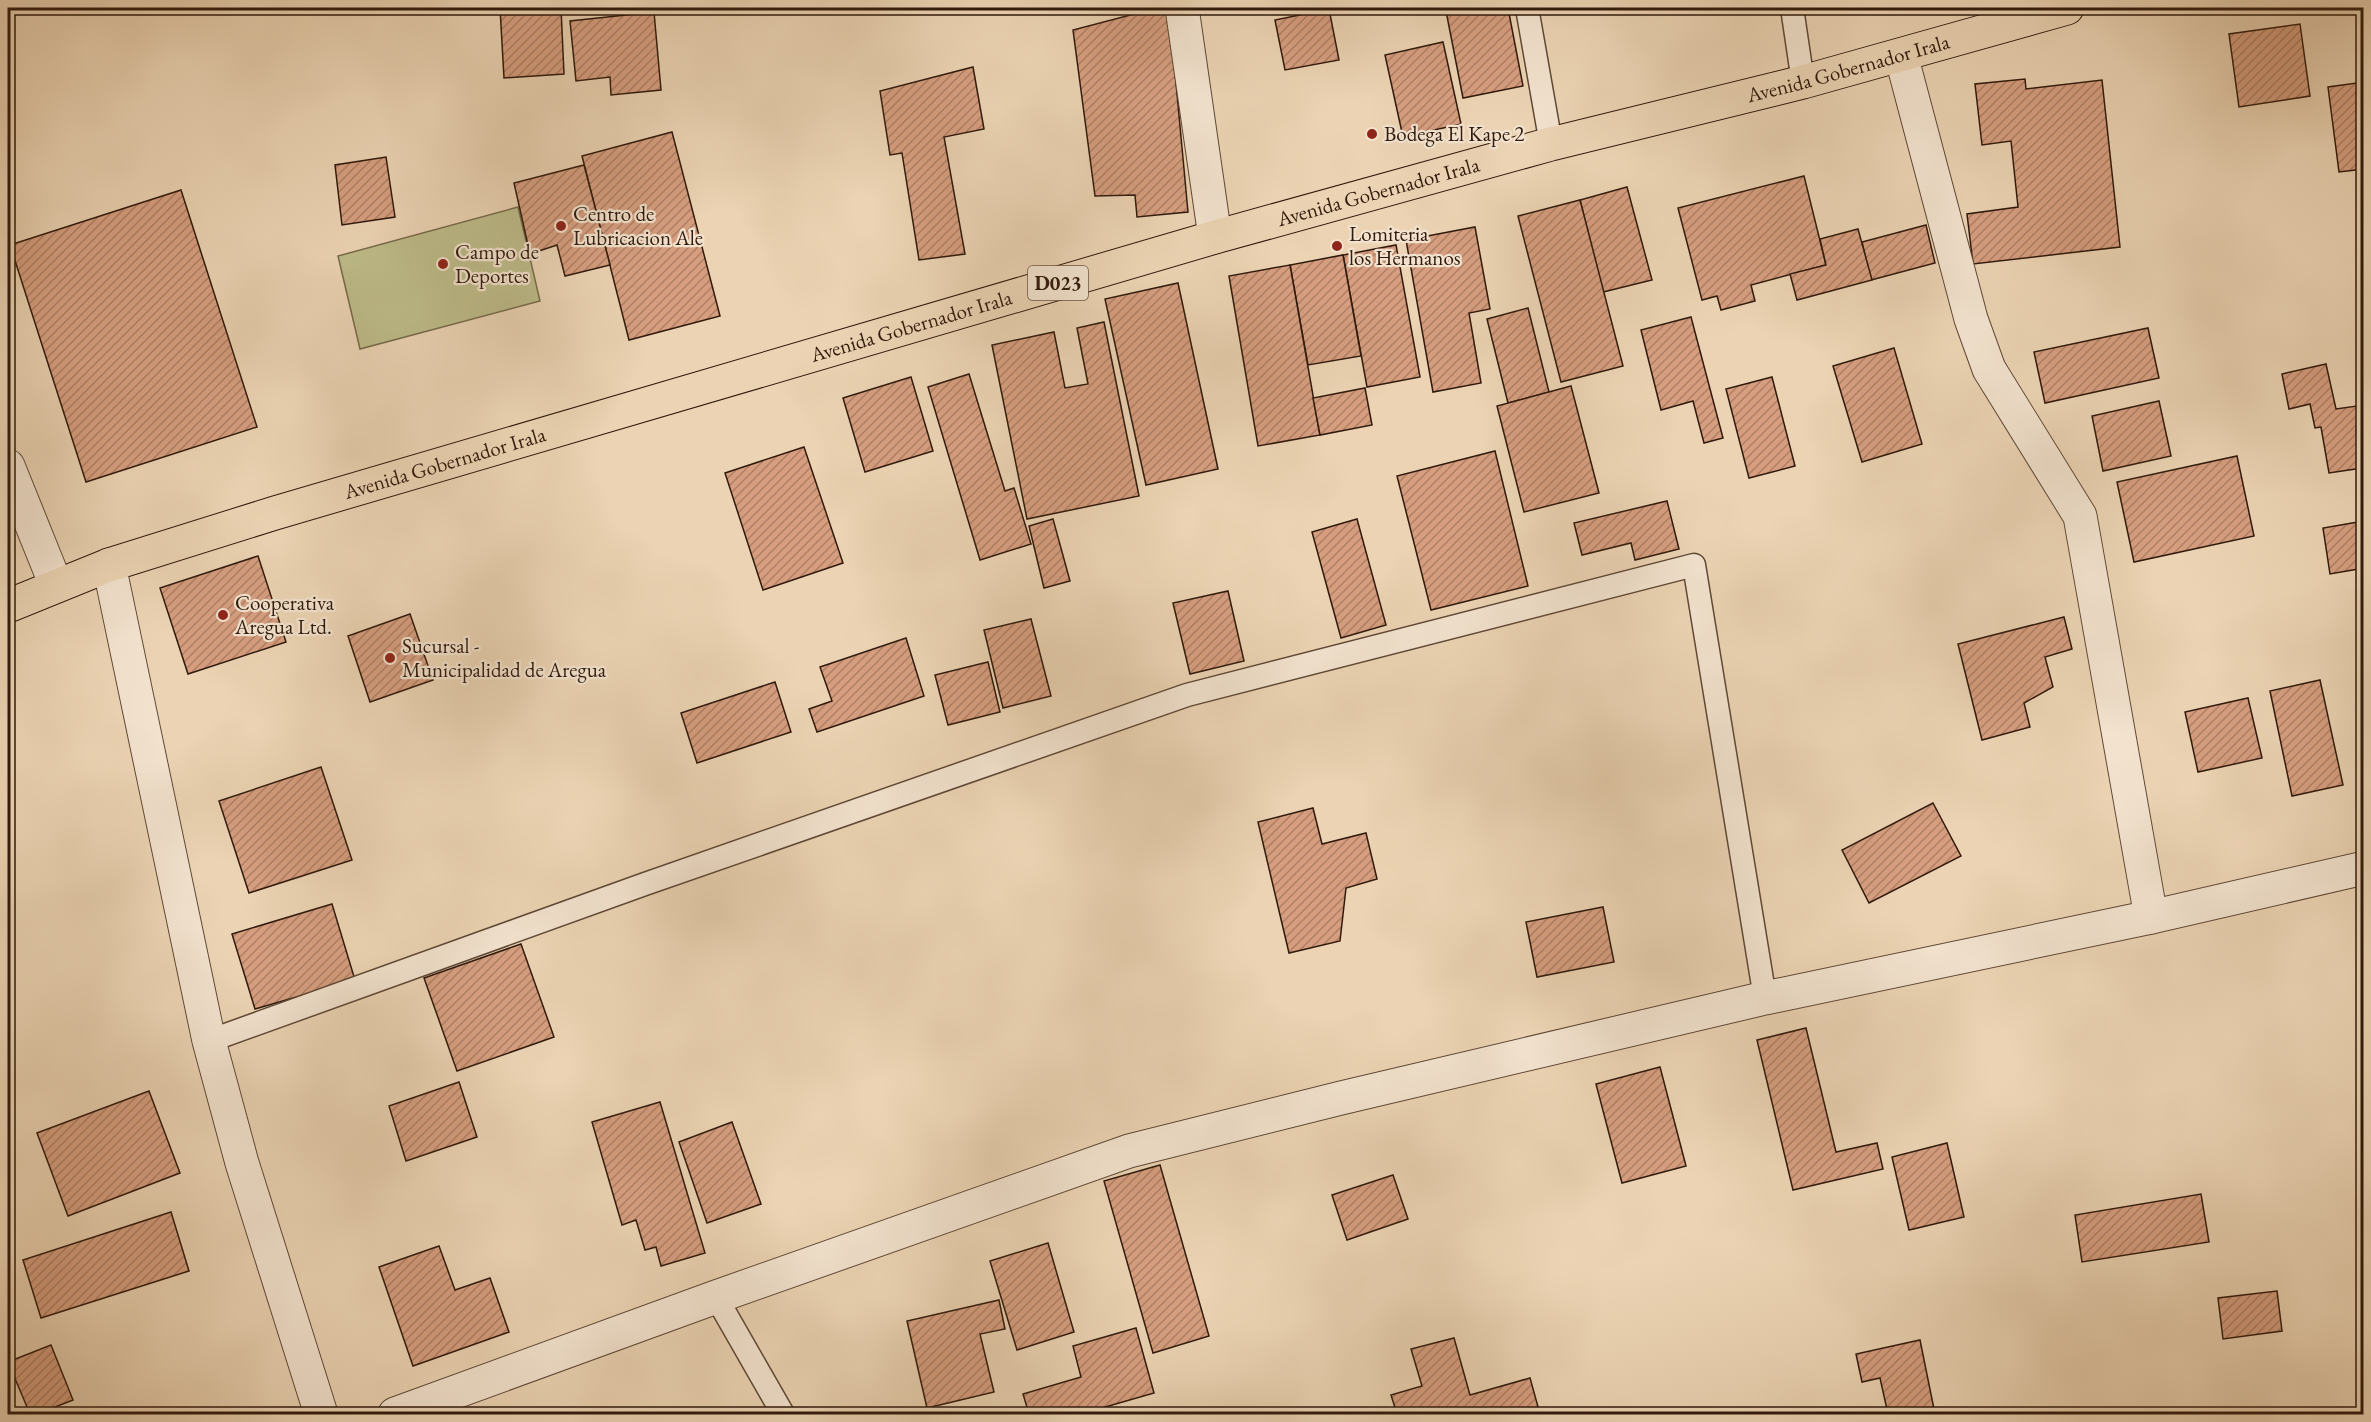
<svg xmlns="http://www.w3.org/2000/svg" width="2371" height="1422" font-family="'EB Garamond',serif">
	<defs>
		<pattern id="building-hatch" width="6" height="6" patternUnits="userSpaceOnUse" patternTransform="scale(1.5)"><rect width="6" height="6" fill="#d69e7f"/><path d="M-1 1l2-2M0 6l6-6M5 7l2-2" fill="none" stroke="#ae8066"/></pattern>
	</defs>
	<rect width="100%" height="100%" fill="#ebd3b3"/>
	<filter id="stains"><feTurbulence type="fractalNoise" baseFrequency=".00333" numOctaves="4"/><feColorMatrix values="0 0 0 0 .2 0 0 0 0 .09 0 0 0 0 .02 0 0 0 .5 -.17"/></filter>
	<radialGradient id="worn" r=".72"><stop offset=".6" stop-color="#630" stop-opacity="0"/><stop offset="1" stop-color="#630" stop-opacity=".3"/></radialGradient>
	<polygon fill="#bdbb89" stroke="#766a4a" stroke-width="1.5" points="518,207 540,301 360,349 338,256"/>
	<g fill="url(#building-hatch)" stroke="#301a0c" stroke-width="1.5">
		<polygon points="500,8 561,8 564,74 504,78"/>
		<polygon points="1157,8 1169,8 1188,212 1137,217 1135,195 1095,196 1073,30"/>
		<polygon points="1463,8 1508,8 1523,86 1463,98 1446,11"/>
		<polygon points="1329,9 1339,60 1285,70 1275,20"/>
		<polygon points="654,12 661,90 611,95 610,77 576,81 570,21"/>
		<polygon points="2300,24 2310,96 2239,107 2229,34"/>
		<polygon points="1443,42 1461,124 1403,137 1385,55"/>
		<polygon points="973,67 984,129 944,137 965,254 919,260 902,153 890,155 880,91"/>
		<polygon points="2025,79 2026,89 2102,80 2120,247 1973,264 1967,214 2018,207 2011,141 1982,145 1975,84"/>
		<polygon points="2364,82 2364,169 2339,172 2328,87"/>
		<polygon points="672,132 720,316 629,340 582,156"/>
		<polygon points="386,157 395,217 342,225 335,165"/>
		<polygon points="584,165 610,265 565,276 557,245 530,254 514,183"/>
		<polygon points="1804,176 1826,265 1751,285 1755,301 1721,310 1717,296 1702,300 1678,208"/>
		<polygon points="1627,187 1652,280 1603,292 1580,200"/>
		<polygon points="181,190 257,427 86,482 10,245"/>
		<polygon points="1580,200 1623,366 1561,382 1518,216"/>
		<polygon points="1926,225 1935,263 1871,280 1862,242"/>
		<polygon points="1475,227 1490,309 1469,313 1481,383 1433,392 1406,240"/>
		<polygon points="1858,229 1872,280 1797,300 1790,274 1826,265 1820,239"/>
		<polygon points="1396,245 1420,377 1367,387 1343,255"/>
		<polygon points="1343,255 1361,356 1308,365 1290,265"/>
		<polygon points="1290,265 1320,435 1258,446 1229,276"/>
		<polygon points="1178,283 1218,469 1146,485 1105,299"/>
		<polygon points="1528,308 1549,392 1508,403 1487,319"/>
		<polygon points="1691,317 1723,438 1704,443 1693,401 1661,410 1641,330"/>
		<polygon points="1104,322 1139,496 1027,519 992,345 1054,332 1065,388 1088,384 1077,328"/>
		<polygon points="2148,328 2159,378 2045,403 2034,352"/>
		<polygon points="1894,348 1922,444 1862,462 1833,366"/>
		<polygon points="2326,364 2336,409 2364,405 2364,428 2356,430 2362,468 2329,473 2321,427 2315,428 2310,404 2289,409 2282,374"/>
		<polygon points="969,374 1005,491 1014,488 1031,544 980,560 928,387"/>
		<polygon points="911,377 933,451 865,472 843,398"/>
		<polygon points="1772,377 1795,466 1749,478 1726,389"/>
		<polygon points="1571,386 1599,493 1524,512 1497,406"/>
		<polygon points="1365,388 1372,425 1320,435 1313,398"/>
		<polygon points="2159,401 2171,456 2103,471 2092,416"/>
		<polygon points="804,447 843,563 763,590 725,473"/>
		<polygon points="1495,451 1528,586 1431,610 1397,476"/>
		<polygon points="2237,456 2254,536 2134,562 2117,482"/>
		<polygon points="1667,501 1679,549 1635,560 1631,543 1582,555 1574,523"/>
		<polygon points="1053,519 1070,581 1044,588 1029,526"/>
		<polygon points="1357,519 1386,625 1341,638 1312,532"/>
		<polygon points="2364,521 2364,568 2330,574 2323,528"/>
		<polygon points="258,556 286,642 188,674 160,588"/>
		<polygon points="1228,591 1244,661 1190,674 1173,603"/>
		<polygon points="410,614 433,680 370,702 348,636"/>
		<polygon points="2064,617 2072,649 2045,657 2053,687 2024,703 2030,727 1982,740 1958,644"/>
		<polygon points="1031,619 1051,696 1003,708 984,630"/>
		<polygon points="906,638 924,696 817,732 809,709 832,701 820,667"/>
		<polygon points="988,662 1000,712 948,725 935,675"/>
		<polygon points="2320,680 2343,785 2292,796 2270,691"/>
		<polygon points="775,682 791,732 697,763 681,713"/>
		<polygon points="2248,698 2262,758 2198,772 2185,712"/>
		<polygon points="321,767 352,860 249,893 219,801"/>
		<polygon points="1933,803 1961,856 1869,903 1842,850"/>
		<polygon points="1313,808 1322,844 1366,833 1377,879 1346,888 1340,941 1289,953 1258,822"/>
		<polygon points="332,904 355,980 255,1009 232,934"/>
		<polygon points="1603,907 1614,962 1537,977 1526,922"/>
		<polygon points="521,944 554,1037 457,1071 424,978"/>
		<polygon points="1806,1028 1836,1152 1877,1143 1883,1169 1793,1190 1757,1040"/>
		<polygon points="1660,1067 1686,1166 1622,1183 1596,1084"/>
		<polygon points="459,1082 477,1137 406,1161 389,1106"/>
		<polygon points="149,1091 180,1173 68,1216 37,1133"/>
		<polygon points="660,1102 705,1253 661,1266 656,1247 645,1250 636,1220 622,1225 592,1122"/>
		<polygon points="732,1122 761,1204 707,1223 679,1142"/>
		<polygon points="1947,1143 1964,1217 1909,1230 1892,1157"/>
		<polygon points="1160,1165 1209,1336 1153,1353 1104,1181"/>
		<polygon points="1393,1175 1408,1219 1347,1240 1332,1195"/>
		<polygon points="2201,1194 2209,1242 2082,1262 2075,1215"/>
		<polygon points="171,1212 189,1271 41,1318 23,1260"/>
		<polygon points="1048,1243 1074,1332 1017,1350 990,1261"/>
		<polygon points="439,1246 455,1290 490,1278 509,1332 413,1366 379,1267"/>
		<polygon points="2277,1291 2282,1331 2223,1339 2218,1298"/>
		<polygon points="999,1300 1005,1329 980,1334 994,1392 927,1408 907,1321"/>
		<polygon points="1136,1328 1154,1393 1081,1414 1029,1414 1023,1394 1081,1377 1073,1346"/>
		<polygon points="1454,1338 1470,1395 1530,1378 1540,1414 1397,1414 1391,1395 1422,1386 1411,1349"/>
		<polygon points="1920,1340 1935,1414 1888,1414 1880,1378 1862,1382 1856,1354"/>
		<polygon points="51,1345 73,1400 37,1414 30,1414 8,1362"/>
		<polygon points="1002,1409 1003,1414 973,1414"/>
		<polygon points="1238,1409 1240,1414 1226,1414"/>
	</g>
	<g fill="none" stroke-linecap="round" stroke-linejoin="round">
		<defs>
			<g id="service">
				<polyline points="1527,8 1551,144"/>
				<polyline points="1792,8 1803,82"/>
				<polyline points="209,1041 645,884 1187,695 1694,565 1765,998"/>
				<polyline points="716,1297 783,1414"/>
			</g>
			<g id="minor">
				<polyline points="1182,8 1215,237"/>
				<polyline points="1901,55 1971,319 1989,369 2080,516 2151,917"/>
				<polyline points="109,565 209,1041 242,1163 321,1414"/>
				<polyline points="395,1414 716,1297 1129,1151 1341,1098 1765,998 2151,917 2364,868"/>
			</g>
			<polyline id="tertiary" points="8,466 56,585"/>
			<g id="primary">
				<path id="s1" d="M8 606 109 565 275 513 1215 237 1551 144 1803 82 2067 8"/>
			</g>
		</defs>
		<use href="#service" stroke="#5f4836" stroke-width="25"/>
		<use href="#minor" stroke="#5f4836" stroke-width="35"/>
		<use href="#tertiary" stroke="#5f4836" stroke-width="35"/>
		<use href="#primary" stroke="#301a0c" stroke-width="35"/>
		<use href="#service" stroke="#f2e2ce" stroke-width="22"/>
		<use href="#minor" stroke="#f2e2ce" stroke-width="33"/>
		<use href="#tertiary" stroke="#f2e2ce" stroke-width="33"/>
		<use href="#primary" stroke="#ebd3b3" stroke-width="33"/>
	</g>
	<g fill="#8f2418" stroke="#f2e2ce" stroke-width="2">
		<circle cx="1372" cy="134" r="6"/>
		<circle cx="561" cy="226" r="6"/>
		<circle cx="1337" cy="246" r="6"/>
		<circle cx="443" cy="264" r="6"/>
		<circle cx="223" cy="615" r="6"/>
		<circle cx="390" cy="658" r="6"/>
	</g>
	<g text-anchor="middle" stroke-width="4.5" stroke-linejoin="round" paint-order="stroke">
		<rect fill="#f2e2ce" stroke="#6a5646" stroke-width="1.5" x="1028" y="266" width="60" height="34" rx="4.5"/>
		<g font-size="20" font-weight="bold" fill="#301a0c">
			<text x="1058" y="290">D023</text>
		</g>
		<g font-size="21" fill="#301a0c" stroke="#f2e2ce">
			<text dy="7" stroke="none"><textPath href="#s1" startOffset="1918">Avenida Gobernador Irala</textPath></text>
			<text dy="7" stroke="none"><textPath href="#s1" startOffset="1432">Avenida Gobernador Irala</textPath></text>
			<text dy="7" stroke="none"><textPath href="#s1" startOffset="946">Avenida Gobernador Irala</textPath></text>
			<text dy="7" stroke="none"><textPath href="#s1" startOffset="460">Avenida Gobernador Irala</textPath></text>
		</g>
		<g font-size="21" fill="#301a0c" stroke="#f2e2ce" text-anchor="start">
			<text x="1384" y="141">Bodega El Kape 2</text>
			<text x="573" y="221">Centro de<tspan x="573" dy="24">Lubricacion Ale</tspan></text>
			<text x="1349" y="241">Lomiteria<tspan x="1349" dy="24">los Hermanos</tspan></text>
			<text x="455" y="259">Campo de<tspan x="455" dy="24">Deportes</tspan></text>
			<text x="235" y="610">Cooperativa<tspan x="235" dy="24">Aregua Ltd.</tspan></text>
			<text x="402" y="653">Sucursal -<tspan x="402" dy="24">Municipalidad de Aregua</tspan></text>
		</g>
	</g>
	<rect width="2371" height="1422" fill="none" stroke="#ebd3b3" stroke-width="30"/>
	<rect x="9" y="9" width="2353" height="1404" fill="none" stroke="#301a0c" stroke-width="3"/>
	<rect x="15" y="15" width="2341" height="1392" fill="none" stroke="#301a0c" stroke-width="1.5"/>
	<rect width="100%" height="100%" filter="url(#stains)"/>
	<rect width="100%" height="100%" fill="url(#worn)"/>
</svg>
